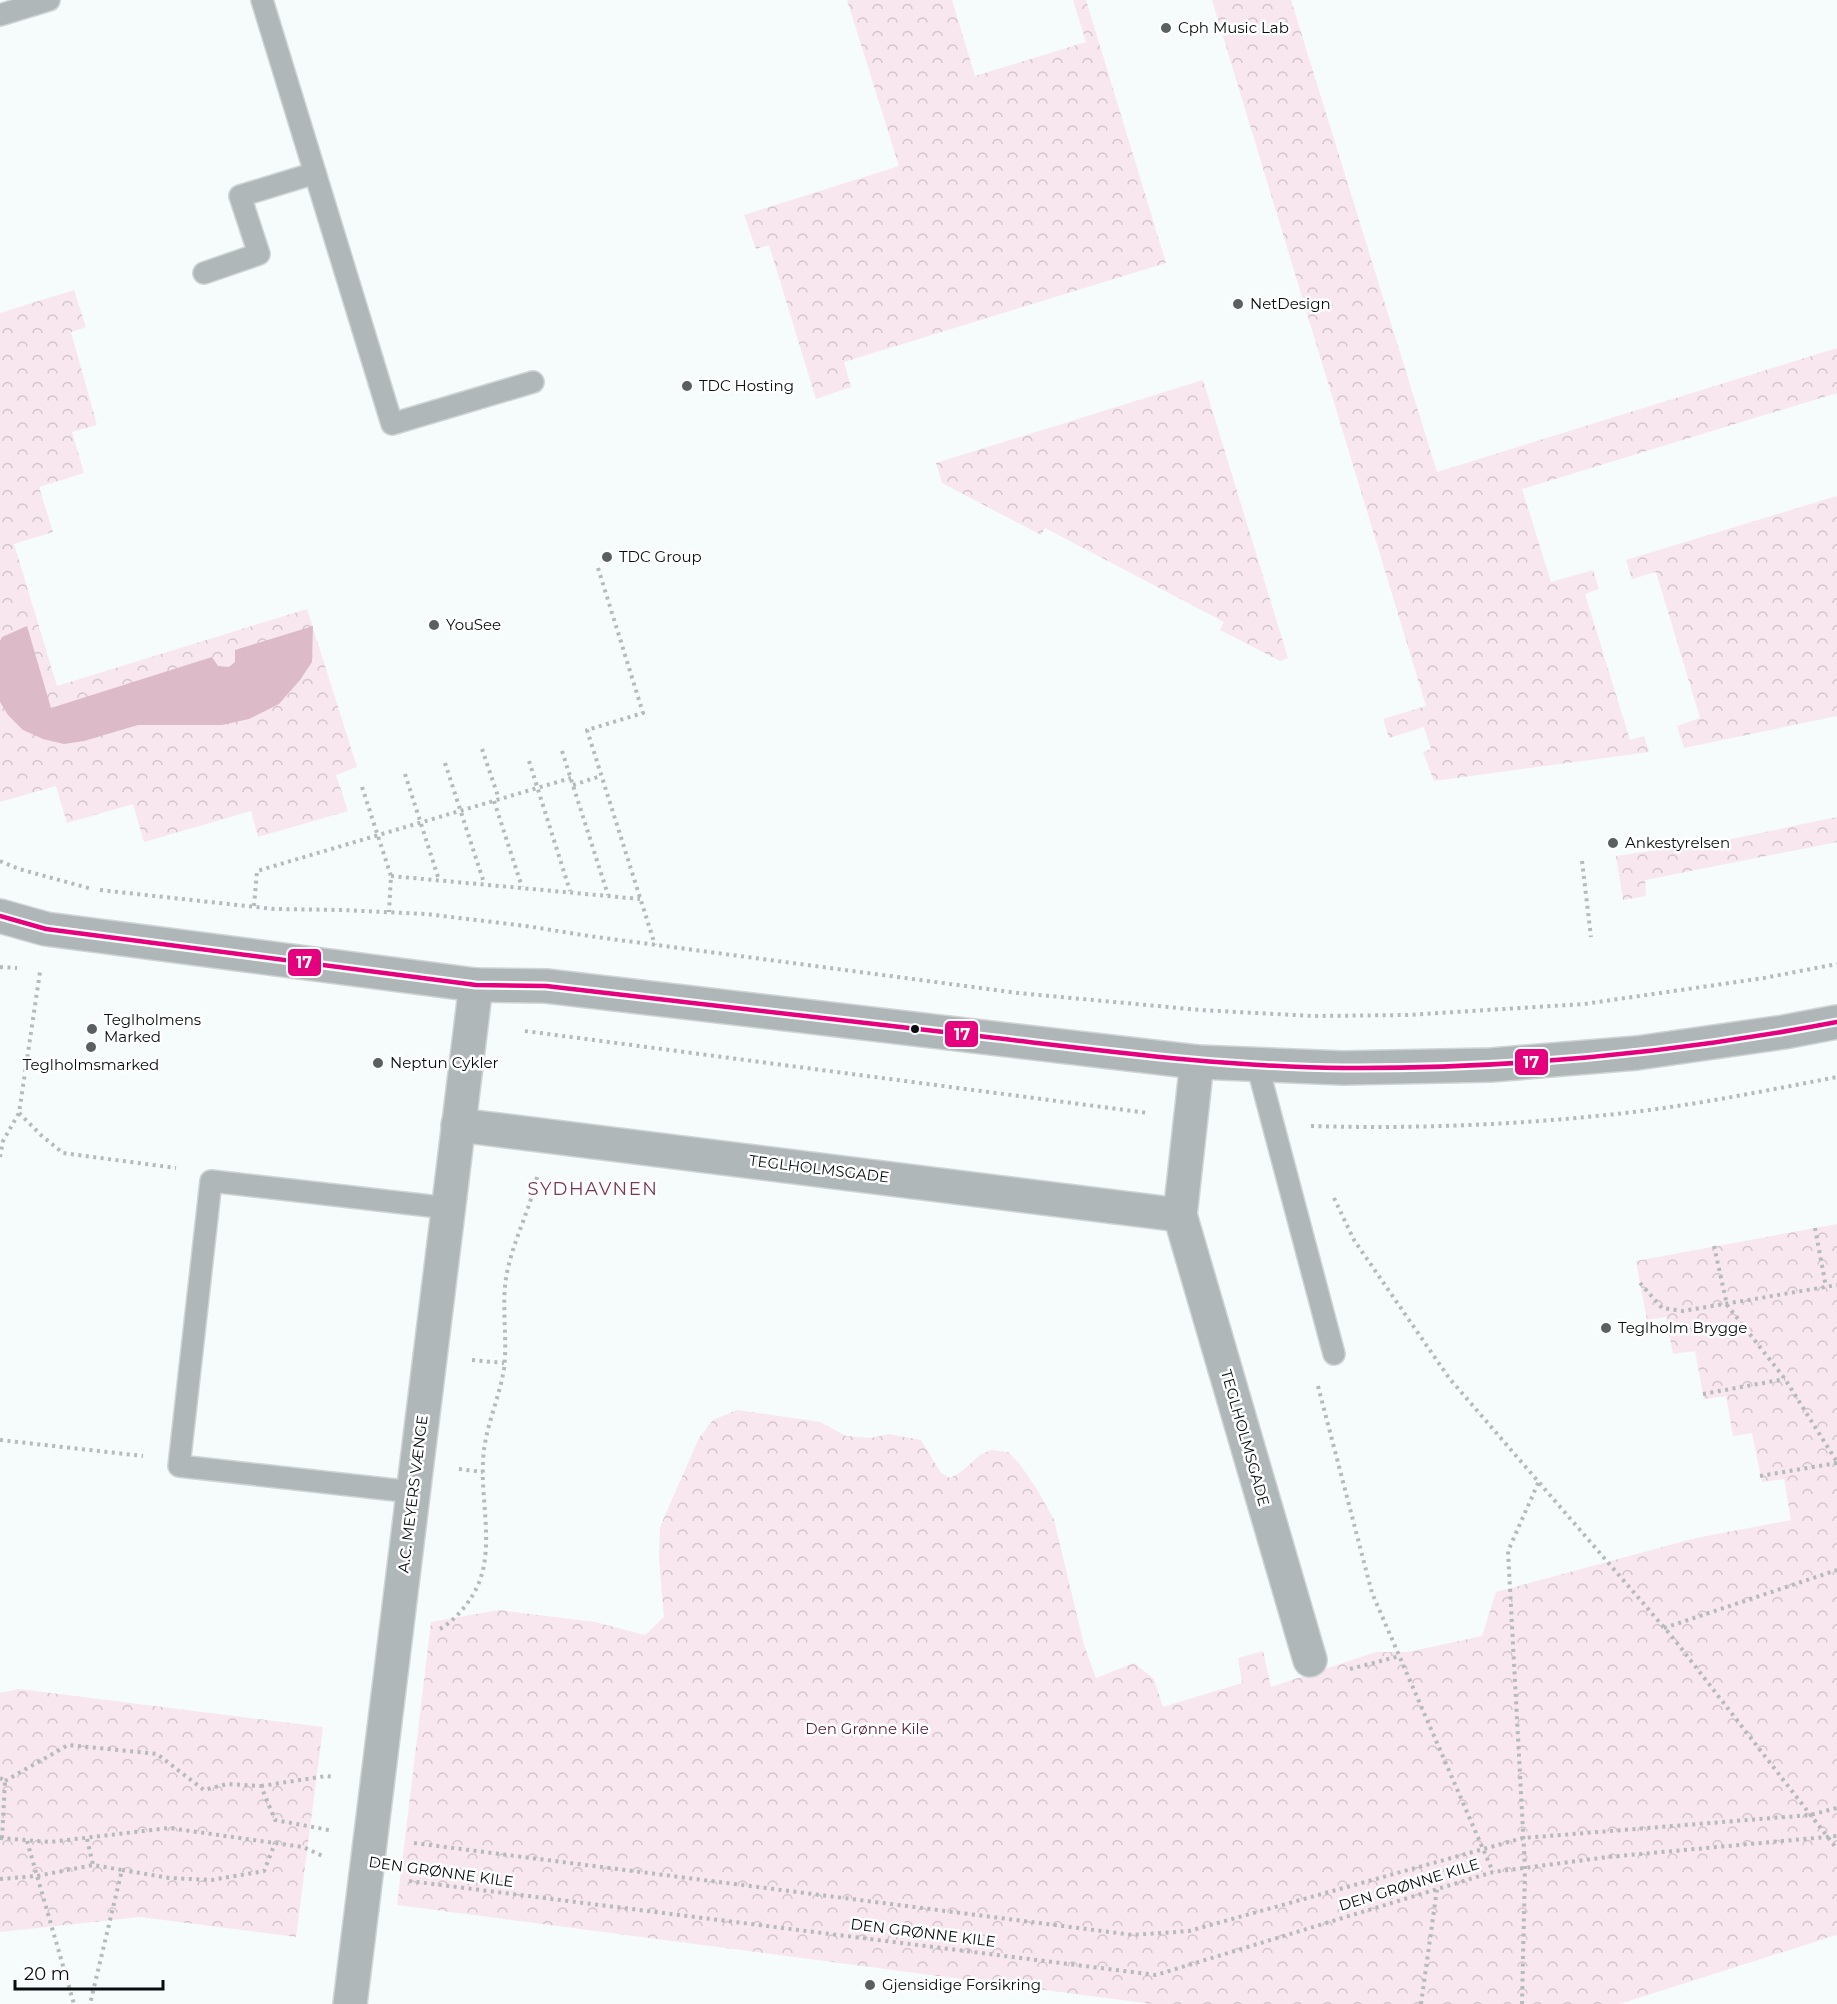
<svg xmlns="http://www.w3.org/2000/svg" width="1837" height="2004" font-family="Montserrat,sans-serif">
	<defs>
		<pattern id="forest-crowns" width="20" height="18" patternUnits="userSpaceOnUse" patternTransform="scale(1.5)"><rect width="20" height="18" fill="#f8e7ee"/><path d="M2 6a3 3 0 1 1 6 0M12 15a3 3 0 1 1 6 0" fill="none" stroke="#d3c5cb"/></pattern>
	</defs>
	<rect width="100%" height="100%" fill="#f6fbfc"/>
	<g fill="url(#forest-crowns)">
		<polygon points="847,0 952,0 975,76 1086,42 1073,0 1086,0 1166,263 844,362 851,387 816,399 769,245 756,249 744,215 899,166"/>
		<polygon points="1212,0 1291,0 1437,472 1837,348 1837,393 1522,489 1551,582 1593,570 1599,589 1585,594 1630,740 1644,736 1649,752 1434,781 1423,752 1431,749 1424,727 1389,738 1383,719 1426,706"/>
		<polygon points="74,290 86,327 71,332 97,425 72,432 84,473 39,487 53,532 14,544 57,686 307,609 357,767 336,775 348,811 258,837 251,811 144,842 133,804 67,823 56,786 0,802 0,313"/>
		<polygon points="1203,380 1288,658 1280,661 1220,630 1224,622 1045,528 1041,535 942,483 936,463"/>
		<polygon points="1837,496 1837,716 1684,748 1677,726 1700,718 1656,572 1632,579 1626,560"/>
		<polygon points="1837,817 1837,842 1645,880 1646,896 1623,900 1616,856 1727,840"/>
		<polygon points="1837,1224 1837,1935 1620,2004 1152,2004 397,1905 431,1622 499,1610 595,1622 645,1635 664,1617 659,1559 660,1527 699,1438 713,1420 737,1410 820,1422 846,1436 871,1438 889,1434 921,1440 941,1473 950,1478 961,1472 980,1455 991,1450 1008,1452 1019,1463 1038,1491 1054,1520 1084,1645 1096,1678 1134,1663 1154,1679 1163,1707 1242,1683 1238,1658 1263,1651 1271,1687 1376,1652 1408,1652 1482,1636 1496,1592 1696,1538 1791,1520 1784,1479 1762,1482 1752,1433 1733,1436 1726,1396 1704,1399 1695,1351 1673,1354 1666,1317 1647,1320 1636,1261"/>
		<polygon points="19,1689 323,1727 296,1937 140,1917 0,1932 0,1693"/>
	</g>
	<polygon fill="#ddbac8" points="27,626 51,708 212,657 218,666 229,667 235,662 235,650 313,626 312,662 300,680 279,704 249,719 222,725 138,725 84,741 64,744 43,739 23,730 8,715 0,702 0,641 2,637"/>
	<polygon fill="#f6fbfc" points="1837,1935 1837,2004 1620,2004"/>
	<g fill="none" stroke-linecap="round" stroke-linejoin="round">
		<defs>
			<g id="lane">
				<polyline points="262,0 392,424 533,382"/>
				<polyline points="0,15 49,0"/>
				<polyline points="204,273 259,254 240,196 315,173"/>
				<polyline points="1257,1064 1334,1354"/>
				<polyline points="413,1492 179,1466 211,1181 448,1208"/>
			</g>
			<g id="street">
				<polyline points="1197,1062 1180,1215 1310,1660"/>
				<polyline points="458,1125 1180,1215"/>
				<polyline points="350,2004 476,985"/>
			</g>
			<polyline id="secondary" points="0,916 46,929 476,985 546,986 1197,1062 1343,1068 1491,1065 1637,1053 1784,1032 1837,1022"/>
		</defs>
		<use href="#lane" stroke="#d0d4d5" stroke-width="24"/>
		<use href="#street" stroke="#d0d4d5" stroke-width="36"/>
		<use href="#secondary" stroke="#d0d4d5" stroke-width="36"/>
		<g stroke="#b5bbbc" stroke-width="4" stroke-dasharray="3 4.5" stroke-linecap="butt">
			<polyline points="598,568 643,713 587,730 655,945"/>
			<polyline points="482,749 499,799"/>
			<polyline points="562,751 608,895"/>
			<polyline points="529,761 570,891"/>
			<polyline points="445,763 484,883"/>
			<polyline points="405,774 439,880"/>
			<polyline points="573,785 601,776"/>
			<polyline points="362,787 391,876 389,912"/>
			<polyline points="494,801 522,887"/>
			<polyline points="0,861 19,869 92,889"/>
			<polyline points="1582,861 1591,937"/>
			<polyline points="391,876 640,899"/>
			<polyline points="100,890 274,909 342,910 426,914 526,926 589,936 1018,993 1200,1010 1313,1016 1407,1015 1584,1004 1764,978 1837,964"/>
			<polyline points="254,906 257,871 571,778"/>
			<polyline points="0,967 17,968"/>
			<polyline points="525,1031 1148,1113"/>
			<polyline points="19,1113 42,1136 63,1153 176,1168"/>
			<path d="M1311 1126C1413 1129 1515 1125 1616 1114 1691 1106 1764 1091 1837 1077"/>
			<polyline points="0,1157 3,1141 19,1113 40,972"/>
			<polyline points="1334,1198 1354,1240 1449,1378 1674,1639 1837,1849"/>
			<polyline points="1815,1228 1826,1287"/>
			<polyline points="1714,1246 1727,1305 1785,1379 1837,1462"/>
			<polyline points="1640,1283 1662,1308 1683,1311 1837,1285"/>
			<polyline points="472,1360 504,1363"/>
			<polyline points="1318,1386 1372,1593 1493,1872"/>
			<polyline points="1703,1394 1785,1379"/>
			<polyline points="0,1440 143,1456"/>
			<polyline points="459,1469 483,1472"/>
			<polyline points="1760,1476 1837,1463"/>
			<polyline points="1664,1628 1837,1570"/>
			<path d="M440 1629C457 1619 473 1599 480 1580 493 1543 481 1501 483 1462 484 1429 499 1400 504 1369 508 1335 500 1301 508 1268 515 1237 530 1209 537 1177"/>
			<polyline points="1350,1669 1400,1656"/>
			<polyline points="0,1778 5,1781 2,1839"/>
			<polyline points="5,1781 68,1745 157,1754 204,1790 227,1784 261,1786 275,1820 329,1830"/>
			<polyline points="261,1786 326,1776 335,1777"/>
			<polyline points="0,1838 50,1842 169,1828 303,1847 325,1857"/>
			<polyline points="87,1839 93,1865 122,1870 90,2004"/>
			<polyline points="27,1841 74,2004"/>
			<polyline points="414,1843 1133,1935 1189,1931 1523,1838 1810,1815 1837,1808"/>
			<polyline points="122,1870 169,1878 212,1880 264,1871 275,1843"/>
			<polyline points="0,1879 37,1876 93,1865"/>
			<polyline points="409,1881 1156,1975 1493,1872 1608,1857 1837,1836"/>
			<polyline points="1421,2004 1437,1889"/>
			<polyline points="1522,2004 1525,1868 1508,1551 1539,1481"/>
		</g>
		<use href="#lane" stroke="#afb7b8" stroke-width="21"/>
		<use href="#street" stroke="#afb7b8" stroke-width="33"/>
		<use href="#secondary" stroke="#aeb6b7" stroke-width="33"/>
		<defs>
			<path id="bus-1" d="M0 916 46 929 476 985 546 986C693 1003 840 1020 987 1037 1106 1051 1224 1067 1344 1068 1509 1069 1675 1053 1837 1022"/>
		</defs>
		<use href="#bus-1" stroke="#fff" stroke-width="9"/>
		<use href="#bus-1" stroke="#e5007d" stroke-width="4.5"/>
	</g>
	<g fill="#5a6062" stroke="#fff" stroke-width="2">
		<circle cx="1166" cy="28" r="6"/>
		<circle cx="1238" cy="304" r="6"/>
		<circle cx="687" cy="386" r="6"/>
		<circle cx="607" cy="557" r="6"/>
		<circle cx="434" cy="625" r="6"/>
		<circle cx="1613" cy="843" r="6"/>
		<circle cx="92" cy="1029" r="6"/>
		<circle cx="91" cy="1047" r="6"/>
		<circle cx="378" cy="1063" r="6"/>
		<circle cx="1606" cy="1328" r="6"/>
		<circle cx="870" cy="1985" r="6"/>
	</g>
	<circle fill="#060d0f" stroke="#fff" stroke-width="2" cx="915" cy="1029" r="5"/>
	<g text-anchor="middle" stroke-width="5" stroke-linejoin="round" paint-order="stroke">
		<g font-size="15" fill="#060d0f" stroke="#fff" text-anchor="start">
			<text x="1178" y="33">Cph Music Lab</text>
			<text x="1250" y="309">NetDesign</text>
			<text x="699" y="391">TDC Hosting</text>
			<text x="619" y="562">TDC Group</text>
			<text x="446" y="630">YouSee</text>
			<text x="1625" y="848">Ankestyrelsen</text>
			<text x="104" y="1025">Teglholmens<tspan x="104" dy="17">Marked</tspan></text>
			<text x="390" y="1068">Neptun Cykler</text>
			<text x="91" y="1070" text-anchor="middle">Teglholmsmarked</text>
			<text x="1618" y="1333">Teglholm Brygge</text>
			<text x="882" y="1990">Gjensidige Forsikring</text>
		</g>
		<g font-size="15" fill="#060d0f" stroke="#fff">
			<text transform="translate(819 1169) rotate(7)" y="5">TEGLHOLMSGADE</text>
			<text transform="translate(1245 1438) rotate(74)" y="5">TEGLHOLMSGADE</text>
			<text transform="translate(413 1494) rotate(-83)" y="5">A.C. MEYERS VÆNGE</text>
			<text transform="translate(441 1872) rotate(8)" y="5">DEN GRØNNE KILE</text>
			<text transform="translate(1409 1885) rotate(-17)" y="5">DEN GRØNNE KILE</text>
			<text transform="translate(923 1933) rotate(7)" y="5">DEN GRØNNE KILE</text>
		</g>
		<g font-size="15" fill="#581b38" stroke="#fff">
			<text x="867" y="1734">Den Grønne Kile</text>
		</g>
		<g font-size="18" letter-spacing="1.5" fill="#793653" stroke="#fff">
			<text x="593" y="1195">SYDHAVNEN</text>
		</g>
	</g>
	<g stroke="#fff" stroke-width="2">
		<rect x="287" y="948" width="35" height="29" rx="6" fill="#e5007d"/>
		<rect x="944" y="1020" width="35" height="28" rx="6" fill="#e5007d"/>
		<rect x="1514" y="1048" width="35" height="28" rx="6" fill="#e5007d"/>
	</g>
	<g font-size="16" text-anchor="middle" font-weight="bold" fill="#fff">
		<text x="304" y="968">17</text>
		<text x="962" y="1040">17</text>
		<text x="1531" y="1068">17</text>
	</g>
	<path d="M15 1980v9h148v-9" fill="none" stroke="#060d0f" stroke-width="3"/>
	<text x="24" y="1980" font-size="18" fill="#060d0f" stroke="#ffffff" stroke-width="4.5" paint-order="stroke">20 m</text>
</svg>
